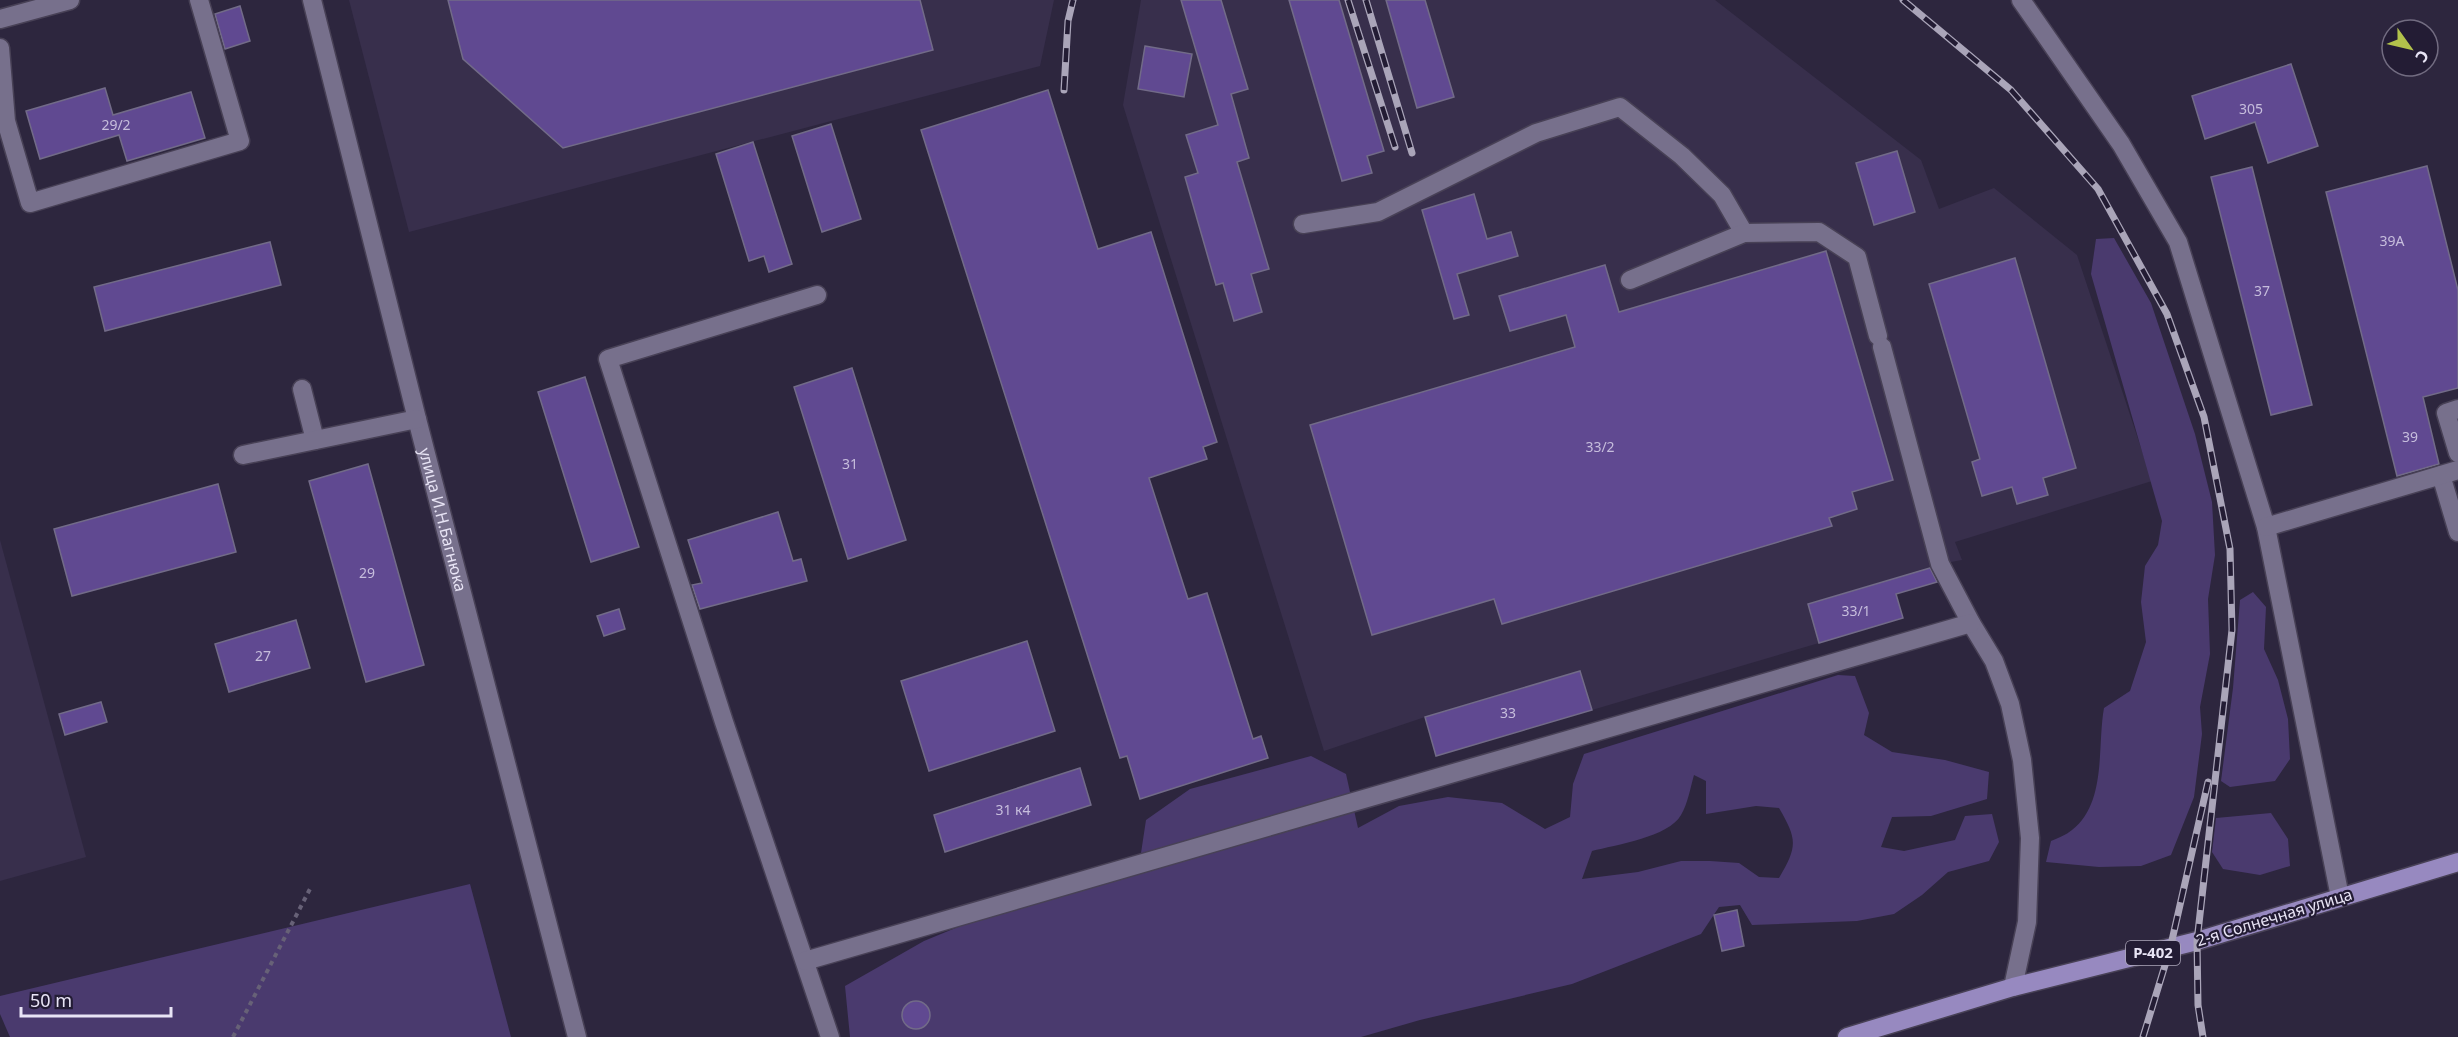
<svg xmlns="http://www.w3.org/2000/svg" width="2458" height="1037" font-family="'Noto Sans',sans-serif">
	<rect width="100%" height="100%" fill="#2d263e"/>
	<g fill="#382f4c">
		<polygon points="349,0 1054,0 1040,66 409,232"/>
		<polygon points="1141,0 1715,0 1921,160 1939,209 1994,188 2077,255 2152,481 1955,542 1962,560 1940,564 1808,604 1819,643 1592,710 1580,671 1425,717 1324,751 1123,105"/>
		<polygon points="0,540 86,857 0,881"/>
	</g>
	<g fill="#4a3a6e" fill-rule="evenodd">
		<path d="M2114 238 2151 303 2195 434 2212 502 2215 555 2208 599 2210 654 2200 707 2202 734 2194 797 2171 855 2141 866 2099 867 2046 862 2051 841C2058 838 2066 835 2072 830 2107 803 2097 746 2104 708L2130 691 2146 642 2141 602 2145 566 2158 545 2162 521 2091 274 2096 239Z"/>
		<polygon points="2253,592 2266,607 2264,649 2278,680 2288,719 2290,759 2275,781 2230,787 2221,781 2233,688 2240,600"/>
		<path d="M1838 675 1855 676 1869 713 1864 735 1892 752 1945 760 1989 772 1987 799 1931 816 1892 817 1881 847 1904 851 1955 840 1965 816 1992 814 1999 842 1989 861 1948 872 1922 895 1894 914 1857 921 1752 925 1740 905 1719 907 1701 934 1572 984 1420 1020 1361 1037H850L845 986 924 941 987 915 1128 877 1141 853 1146 820 1190 789 1311 756 1346 774 1358 828 1399 806 1448 797 1502 803 1545 829 1570 817 1573 784 1584 754ZM1694 775 1706 781V814L1756 806 1779 808C1797 839 1798 846 1779 878L1759 877 1739 863 1710 861H1681L1638 872 1582 879 1592 851C1615 845 1669 837 1681 815 1688 803 1690 789 1694 775Z"/>
		<polygon points="2271,813 2288,839 2290,866 2260,875 2223,869 2212,852 2216,818"/>
		<polygon points="470,884 511,1037 10,1037 0,1014 0,996"/>
	</g>
	<g fill="#604991" stroke="#726b88" stroke-width="1.5">
		<polygon points="448,0 920,0 933,50 563,148 463,59"/>
		<polygon points="1181,0 1221,0 1248,89 1231,94 1249,158 1237,162 1269,269 1251,274 1262,312 1234,321 1223,283 1216,285 1185,177 1198,173 1186,135 1218,125"/>
		<polygon points="1289,0 1339,0 1384,151 1367,156 1372,173 1342,181"/>
		<polygon points="1386,0 1425,0 1454,97 1417,108"/>
		<polygon points="240,6 250,41 225,49 215,14"/>
		<polygon points="1145,46 1192,54 1184,97 1138,89"/>
		<polygon points="2291,64 2318,146 2268,163 2255,122 2205,139 2192,96"/>
		<polygon points="105,88 113,115 191,92 205,138 127,161 119,135 40,159 26,111"/>
		<polygon points="1048,90 1098,249 1151,232 1217,442 1203,447 1207,459 1149,478 1188,599 1207,593 1253,739 1261,736 1268,758 1140,799 1127,756 1120,758 921,130"/>
		<polygon points="831,124 861,219 822,232 792,136"/>
		<polygon points="753,142 792,264 769,272 764,256 749,261 716,154"/>
		<polygon points="1897,151 1915,212 1874,225 1856,163"/>
		<polygon points="2427,166 2458,290 2458,388 2423,397 2439,464 2397,476 2326,192"/>
		<polygon points="2252,167 2312,405 2271,415 2211,177"/>
		<polygon points="1474,194 1487,239 1511,232 1518,256 1457,274 1469,315 1454,319 1422,210"/>
		<polygon points="270,242 281,285 105,331 94,287"/>
		<polygon points="1826,251 1893,480 1852,492 1857,509 1829,518 1832,526 1502,624 1494,599 1372,635 1310,425 1575,347 1566,315 1510,331 1499,296 1605,265 1619,312"/>
		<polygon points="2015,258 2076,468 2043,478 2048,495 2017,504 2012,487 1982,496 1972,462 1980,459 1929,284"/>
		<polygon points="852,368 906,540 848,559 794,387"/>
		<polygon points="585,377 639,547 591,562 538,392"/>
		<polygon points="368,464 424,665 366,682 309,481"/>
		<polygon points="218,484 236,552 72,596 54,529"/>
		<polygon points="778,512 793,561 801,559 807,581 700,609 692,585 702,583 688,540"/>
		<polygon points="1930,568 1937,582 1896,594 1903,618 1819,643 1808,604"/>
		<polygon points="619,609 625,629 604,636 597,616"/>
		<polygon points="296,620 310,668 229,692 215,644"/>
		<polygon points="1027,641 1055,731 929,771 901,681"/>
		<polygon points="1580,671 1592,710 1436,756 1425,717"/>
		<polygon points="101,702 107,722 65,735 59,714"/>
		<polygon points="1080,768 1091,805 945,852 934,815"/>
		<polygon points="1737,910 1744,946 1722,951 1714,915"/>
		<circle cx="916" cy="1015" r="14"/>
	</g>
	<g fill="none" stroke-linecap="round" stroke-linejoin="round">
		<defs>
			<g id="minor">
				<path id="s1" d="M312 0 417 419 577 1037"/>
				<polyline points="2021,0 2121,144 2178,242 2266,527 2340,897"/>
				<polyline points="0,19 70,0"/>
				<polyline points="0,48 6,121 30,203 240,141 199,0"/>
				<polyline points="1303,224 1378,212 1536,133 1620,107 1682,156 1722,195 1744,233"/>
				<polyline points="1630,280 1744,233 1819,232 1857,257 1878,336"/>
				<polyline points="817,295 608,359 724,722 830,1037"/>
				<polyline points="1882,347 1940,564 1971,623 1994,661 2010,704 2022,760 2030,838 2027,922 2013,987"/>
				<polyline points="302,389 315,440"/>
				<polyline points="2458,409 2446,413 2458,453"/>
				<polyline points="243,455 417,419"/>
				<polyline points="2441,475 2458,532"/>
				<polyline points="2266,527 2458,470"/>
				<polyline points="805,961 1971,623"/>
			</g>
			<polyline id="major" points="1847,1037 2013,987 2197,941 2458,862"/>
		</defs>
		<use href="#minor" stroke="#484156" stroke-width="21"/>
		<use href="#major" stroke="#484156" stroke-width="21"/>
		<polyline stroke="#676177" stroke-width="4" stroke-dasharray="4.5 4.5" stroke-linecap="butt" points="233,1037 311,887"/>
		<use href="#minor" stroke="#77708c" stroke-width="18"/>
		<use href="#major" stroke="#9789c0" stroke-width="18"/>
		<defs>
			<g id="rail">
				<polyline points="1348,0 1395,147"/>
				<polyline points="1366,0 1412,153"/>
				<polyline points="1903,0 2011,90 2098,189 2167,314 2204,417 2230,549 2232,630 2197,941 2198,1005 2203,1037"/>
				<polyline points="1064,90 1068,21 1073,0"/>
				<polyline points="2143,1037 2170,949 2208,782"/>
			</g>
		</defs>
		<use href="#rail" stroke="#aaa5b9" stroke-width="7"/>
		<use href="#rail" stroke="#231c34" stroke-width="4.5" stroke-dasharray="14" stroke-linecap="butt"/>
	</g>
	<g text-anchor="middle" stroke-width="4.5" stroke-linejoin="round" paint-order="stroke">
		<g font-size="14" fill="#c6bddc">
			<text x="2251" y="114">305</text>
			<text x="116" y="130">29/2</text>
			<text x="2392" y="246">39А</text>
			<text x="2262" y="296">37</text>
			<text x="2410" y="442">39</text>
			<text x="1600" y="452">33/2</text>
			<text x="850" y="469">31</text>
			<text x="367" y="578">29</text>
			<text x="1856" y="616">33/1</text>
			<text x="263" y="661">27</text>
			<text x="1508" y="718">33</text>
			<text x="1013" y="815">31 к4</text>
		</g>
		<rect fill="#231c34" stroke="#ada8bb" stroke-width="1.5" x="2126" y="941" width="54" height="24" rx="4.5"/>
		<g font-size="15" font-weight="bold" fill="#e8e4f5">
			<text x="2153" y="958">Р-402</text>
		</g>
		<g font-size="16" fill="#e8e4f5" stroke="#231c34">
			<text dy="6" stroke="none"><textPath href="#s1" startOffset="536">улица И.Н.Багнюка</textPath></text>
			<text transform="translate(2274 917) rotate(-17)" y="6">2-я Солнечная улица</text>
		</g>
	</g>
	<g transform="translate(2410 48) rotate(124)"><circle r="28" fill="#231c34" stroke="#726c81" stroke-width="1.5"/>
	<path d="M0-4.5L10 22L0 15L-10 22Z" fill="#b2c24b"/>
	<text y="-9" font-size="16" font-weight="bold" text-anchor="middle" fill="#e8e4f5">С</text>
	</g>
	<path d="M21 1007v9h150v-9" fill="none" stroke="#e8e4f5" stroke-width="3"/>
	<text x="30" y="1007" font-size="18" fill="#e8e4f5" stroke="#231c34" stroke-width="4.5" paint-order="stroke">50 m</text>
</svg>
